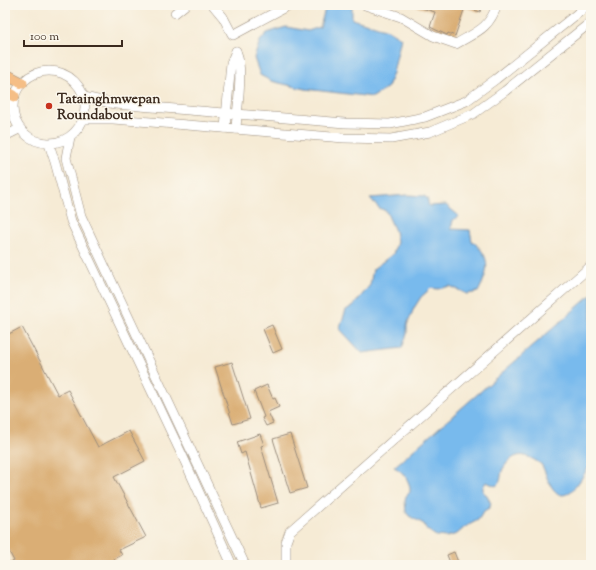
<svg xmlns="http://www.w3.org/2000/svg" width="596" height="570" font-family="'Sorts Mill Goudy',serif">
	<rect width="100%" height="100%" fill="#fbf7ec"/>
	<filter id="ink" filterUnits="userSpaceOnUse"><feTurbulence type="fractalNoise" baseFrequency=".025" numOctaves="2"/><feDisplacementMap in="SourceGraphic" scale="8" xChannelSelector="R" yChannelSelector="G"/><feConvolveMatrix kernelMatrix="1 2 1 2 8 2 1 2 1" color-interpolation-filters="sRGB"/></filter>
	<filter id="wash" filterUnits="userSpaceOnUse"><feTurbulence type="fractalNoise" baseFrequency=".012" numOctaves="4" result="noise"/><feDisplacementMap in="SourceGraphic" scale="16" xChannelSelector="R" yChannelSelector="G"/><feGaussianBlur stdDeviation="0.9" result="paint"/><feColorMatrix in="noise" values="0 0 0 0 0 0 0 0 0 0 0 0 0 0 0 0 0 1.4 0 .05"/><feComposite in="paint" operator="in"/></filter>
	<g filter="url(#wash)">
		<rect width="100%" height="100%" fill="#f6ebd5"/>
		<g fill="#78baed" stroke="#5a7286">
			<polygon points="326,5 352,5 352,19 388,30 401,38 393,73 388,87 373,97 305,89 271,81 260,75 254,58 260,41 267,33 286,27 308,31 320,27"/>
			<path d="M408 195 424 196 427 198 429 206 446 205 459 216 453 220 451 229 470 230 472 241C492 257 489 271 478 292L467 294 450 286 438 289 431 288 421 297 414 308 407 325V334L402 348 362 353 340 329 341 324 346 310 354 305 370 285 373 269 393 254 397 242 395 231 386 211 379 208 370 198Z"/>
			<path d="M591 295V466L589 467C579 481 565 511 550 484 546 477 545 470 541 464 528 456 519 450 507 463 505 466 503 468 502 471 500 478 502 481 496 486L486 482 483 487V492L487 495 491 504 489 508 484 511 478 520 465 527 457 534 446 537 436 536 426 529 424 524 409 516 406 512 405 501 406 496 410 492C411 482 403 471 394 467Z"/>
		</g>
		<g id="blocks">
			<g fill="#daae74">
				<polygon points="415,5 482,5 480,12 465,7 455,36 448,33 447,35 430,27 435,12 415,6"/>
				<polygon points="272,325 282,349 273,353 263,329"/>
				<polygon points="22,327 58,395 68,390 98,447 129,431 145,461 114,477 146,537 119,550 122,555 114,559 117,565 6,565 14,561 5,544 5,336"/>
				<polygon points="232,362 250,419 233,424 215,367"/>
				<polygon points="267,385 273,399 275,398 279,407 268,412 273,423 266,426 262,418 264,417 254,391"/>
				<polygon points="260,434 264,445 261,446 278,503 261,508 245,452 241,454 237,442"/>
				<polygon points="290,434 307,488 290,493 273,439"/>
				<polygon points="454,552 458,562 451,565 447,555"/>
			</g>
		</g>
	</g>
	<g filter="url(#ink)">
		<use href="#blocks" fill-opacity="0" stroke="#988a7a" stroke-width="1"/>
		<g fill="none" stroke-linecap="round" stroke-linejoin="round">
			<defs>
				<g id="minor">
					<polyline points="213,5 223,17 232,34"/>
					<path d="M365 5 401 17 433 36 456 44C476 32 489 29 497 5"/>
					<polyline points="175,13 185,5"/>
					<polyline points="233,35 289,5"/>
					<circle cx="49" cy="107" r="36"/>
					<polyline points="84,97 115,104 345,123 390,124 425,117 466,101 496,79 588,5"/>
					<polyline points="83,119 113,119 151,122 344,138 391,139 430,132 473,114 505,91 591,22"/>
					<polyline points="225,128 231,63 236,51"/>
					<path d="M236 129C237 109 244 68 236 51"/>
					<polyline points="5,136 19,129"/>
					<polyline points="70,137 66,158 81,216 245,565"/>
					<polyline points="49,144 55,162 71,221 183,457 232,565"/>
					<polyline points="286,565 286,542 290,531 591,266"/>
				</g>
				<g id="major">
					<polyline points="5,74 22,83"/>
					<polyline points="5,91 14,96"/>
				</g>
			</defs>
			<use href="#minor" stroke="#988a7a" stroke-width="10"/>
			<use href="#major" stroke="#988a7a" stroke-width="12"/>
			<use href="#minor" stroke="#fff" stroke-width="9"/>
			<use href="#major" stroke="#f5be86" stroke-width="11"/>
		</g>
	</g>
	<circle fill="#c8321e" stroke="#fbf7ec" stroke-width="1.5" cx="49" cy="106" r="4"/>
	<g text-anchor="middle" stroke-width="3" stroke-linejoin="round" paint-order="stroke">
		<g font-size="14" font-weight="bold" fill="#3b2a1e" stroke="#fbf7ec" text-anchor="start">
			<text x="57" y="103">Tatainghmwepan<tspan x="57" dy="16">Roundabout</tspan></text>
		</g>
	</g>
	<rect width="596" height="570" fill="none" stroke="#fbf7ec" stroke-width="20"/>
	<path d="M24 40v6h98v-6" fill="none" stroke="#3b2a1e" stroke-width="2"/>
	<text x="30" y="40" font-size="12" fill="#3b2a1e" stroke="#fbf7ec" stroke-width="3" paint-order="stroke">100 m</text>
</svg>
